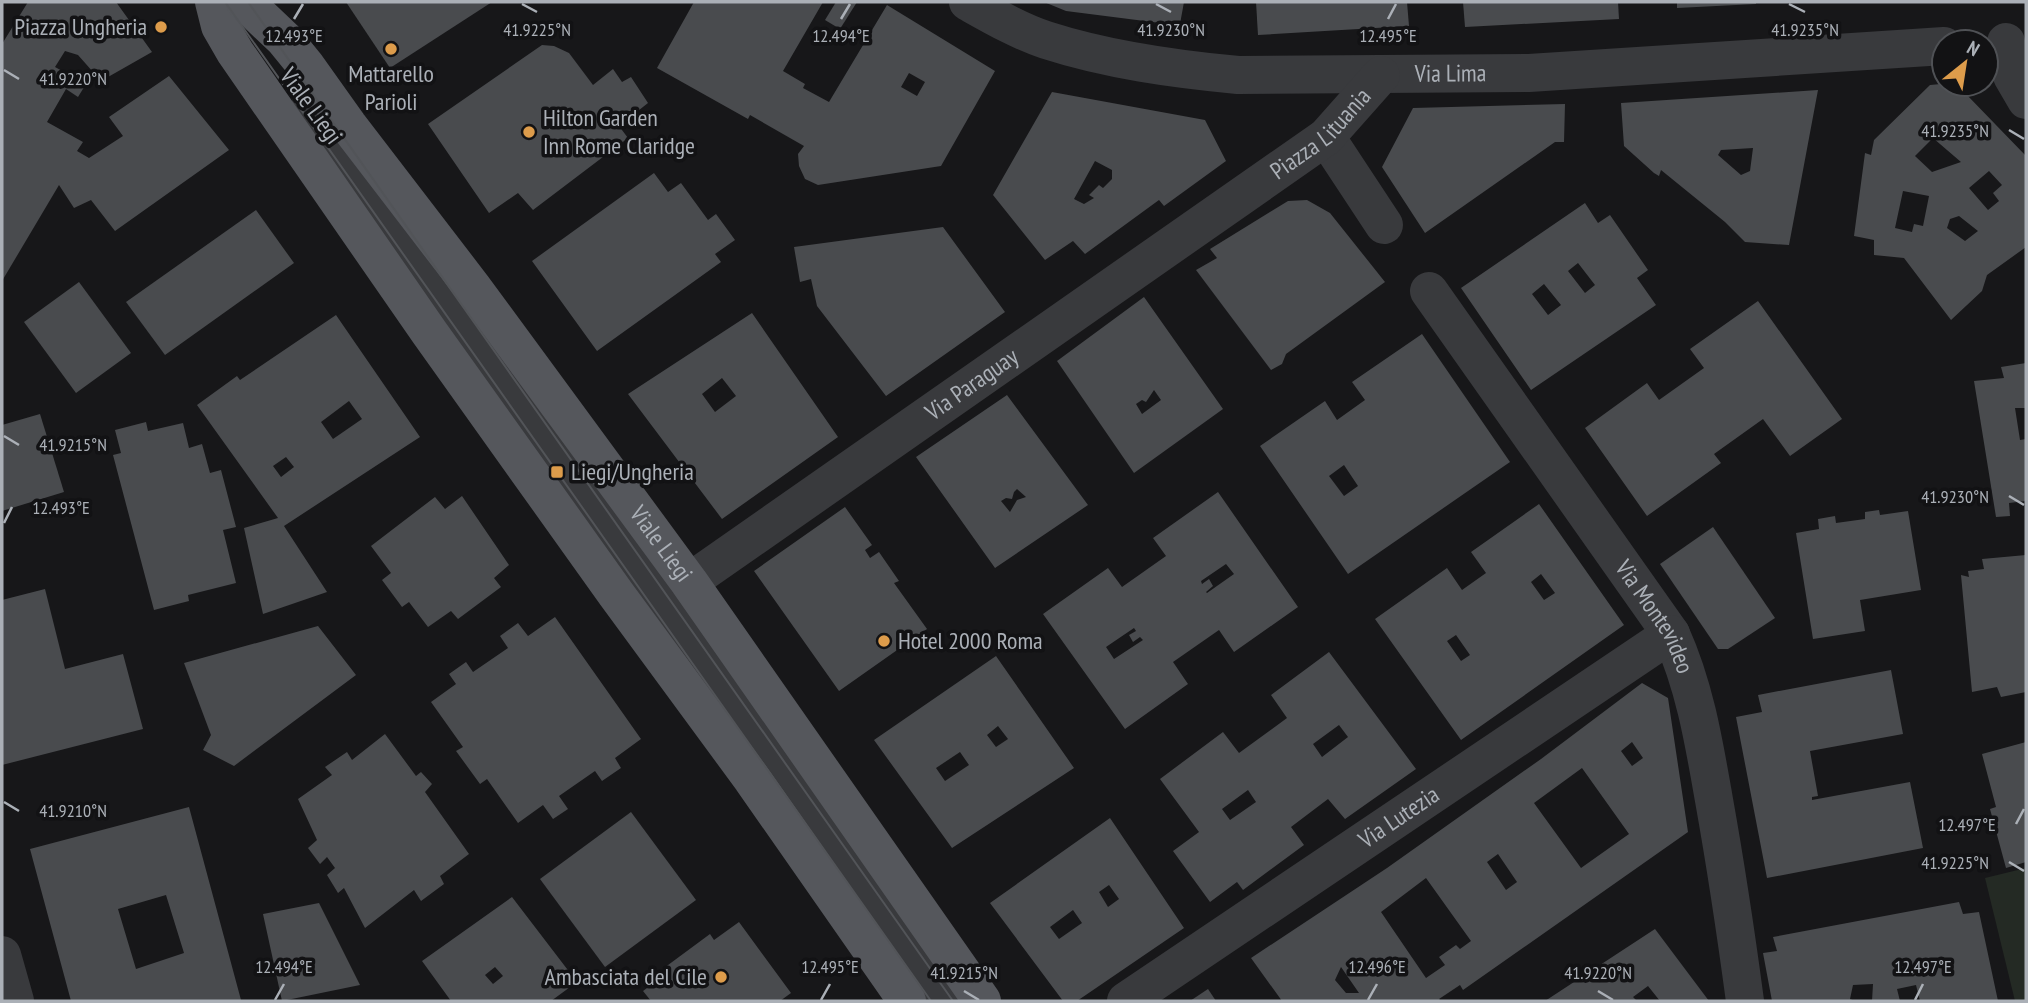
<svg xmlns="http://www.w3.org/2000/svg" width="2028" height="1003" font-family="'PT Sans Narrow',sans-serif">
	<rect width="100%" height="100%" fill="#171719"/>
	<polygon fill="#242a24" points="2026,868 2026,1001 2015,1001 1985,878"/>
	<g fill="#494b4e" fill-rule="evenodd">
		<polygon points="28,2 116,2 152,52 101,81 78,55 65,51 55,67 86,84 78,97 66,89 47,122 83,142 77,151 89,158 123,136 109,117 169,76 229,150 115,231 91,200 74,208 59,185 2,281 2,44"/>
		<polygon points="346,2 492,2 390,68"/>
		<path d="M694 2H823L783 71 805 84 803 88 829 102 887 5 995 71 941 166 818 185 805 179 799 166 798 154 804 146 750 115 748 119 657 68ZM909 73 925 82 917 96 901 87Z"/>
		<polygon points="836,2 857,2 840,29 825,20"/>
		<polygon points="1044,2 1184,2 1180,24 1176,25 1066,11"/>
		<polygon points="1256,2 1407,2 1409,26 1258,35"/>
		<polygon points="1463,2 1618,2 1619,19 1465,27"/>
		<polygon points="1677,2 1756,2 1756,4 1677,8"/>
		<polygon points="542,45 554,46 569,53 593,85 613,69 622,82 631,77 648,103 619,126 628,138 533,210 518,193 489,213 428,124"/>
		<path d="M1941 84 1956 92 1966 94 2026 156V247L1987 275 1982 291 1951 320 1904 258 1874 255V240L1854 236 1865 153 1871 155 1874 140 1930 85ZM1933 138 1961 162 1932 172 1915 156ZM1989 171 2002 185 1993 193 1999 201 1988 210 1969 188ZM1903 191 1929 196 1923 226 1914 224 1912 232 1895 228ZM1959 216 1978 231 1965 241 1947 228 1950 219Z"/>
		<path d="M1818 90 1789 245 1745 242 1725 222 1661 170 1659 176 1654 173 1624 146 1621 103ZM1753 148 1750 171 1741 175 1718 155 1721 150Z"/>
		<path d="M1052 92 1205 120 1226 161 1164 206 1159 200 1085 254 1073 241 1045 260 993 195ZM1095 161 1112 170V179L1103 188 1099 185 1089 195 1094 198 1084 204 1074 199Z"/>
		<polygon points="1565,104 1564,142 1555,142 1425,233 1382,167 1413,108"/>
		<polygon points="654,173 668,192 681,183 708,220 716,214 735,240 715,254 721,262 597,351 532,261"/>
		<polygon points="1307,200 1330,213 1385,282 1286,354 1282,364 1271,370 1196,270 1217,258 1210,249 1288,201"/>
		<path d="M1585 203 1598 223 1610 215 1648 270 1637 278 1656 305 1531 390 1461 288ZM1578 263 1595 285 1585 293 1568 271ZM1544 284 1561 305 1548 315 1532 294Z"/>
		<polygon points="256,210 294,263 165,355 126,302"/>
		<polygon points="943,227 1005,312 886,396 817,306 811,279 800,282 794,247"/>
		<polygon points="79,282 131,353 76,393 24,322"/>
		<path d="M1144 297 1223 409 1134 473 1057 361ZM1154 390 1161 400 1142 414 1136 404 1142 400 1146 402Z"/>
		<polygon points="1758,301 1842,419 1790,456 1763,419 1714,454 1721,463 1647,516 1585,428 1647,383 1659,400 1704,368 1690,349"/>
		<path d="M752 313 838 437 722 519 628 394ZM722 378 736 396 715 412 702 394Z"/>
		<path d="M336 315 420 437 284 526 327 592 263 614 244 528 278 518 197 405 237 376 240 380ZM349 401 362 419 333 439 321 422ZM286 457 294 467 281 477 273 466Z"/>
		<path d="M1422 334 1510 462 1348 574 1260 446 1325 401 1337 420 1365 400 1352 382ZM1344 465 1358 486 1344 496 1329 476Z"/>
		<polygon points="2026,363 2026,408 2015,408 2020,440 2026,439 2026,501 2009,503 2010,516 1996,517 1974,381 2004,378 2001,367"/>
		<path d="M1007 395 1088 505 995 568 916 457ZM1017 489 1026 497 1017 500 1010 512 1001 501 1006 498 1012 499 1014 492Z"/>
		<polygon points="40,414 64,492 2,511 2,425"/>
		<polygon points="146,422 148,431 183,423 189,448 202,444 210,473 221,470 236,527 223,530 236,583 188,595 189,601 154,610 113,455 121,453 115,430"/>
		<path d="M1218 492 1298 607 1234 652 1219 630 1173 662 1188 684 1125 729 1043 614 1108 568 1122 587 1166 556 1153 538ZM1226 564 1234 574 1207 593 1206 592 1213 586 1209 579 1202 584 1201 581ZM1134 628 1136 631 1129 635 1133 642 1140 637 1143 640 1114 659 1106 647Z"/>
		<polygon points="462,496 509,565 494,578 501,587 458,619 451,611 428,627 409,602 402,607 382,580 391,573 371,546 435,497 445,509"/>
		<path d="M1539 504 1624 625 1461 740 1375 619 1447 568 1462 590 1486 573 1471 552ZM1541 574 1555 593 1544 600 1531 582ZM1456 635 1470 655 1461 661 1447 641Z"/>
		<polygon points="845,507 872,545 865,550 870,558 879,552 899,581 894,583 927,629 839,691 754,571"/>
		<polygon points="1879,510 1880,515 1908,511 1921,590 1860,600 1865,631 1813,639 1796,533 1819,529 1818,519 1835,516 1836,523 1865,519 1865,512"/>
		<polygon points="1713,527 1775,618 1728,649 1718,649 1660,564"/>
		<polygon points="2026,555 2026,692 2001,697 1997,687 1972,692 1961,575 1969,577 1968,571 1984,569 1982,559"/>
		<polygon points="45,589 65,669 123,654 143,729 2,765 2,600"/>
		<polygon points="555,617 641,739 615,758 621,768 602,781 595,771 559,796 568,809 553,819 543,805 518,823 487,779 480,784 456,751 463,747 431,702 456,684 449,674 466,662 473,672 508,648 500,636 518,623 528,636"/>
		<polygon points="318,626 356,675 234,766 203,750 211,735 184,663"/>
		<path d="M1329 652 1416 769 1345 819 1328 799 1291 827 1304 845 1243 890 1237 882 1210 902 1173 851 1199 832 1160 779 1223 732 1239 753 1287 718 1271 695ZM1339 725 1348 737 1322 757 1313 744ZM1248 790 1256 802 1230 820 1222 809Z"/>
		<path d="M996 656 1074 768 952 848 874 740ZM998 726 1008 739 996 747 987 735ZM960 752 969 765 945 781 936 768Z"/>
		<polygon points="1891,670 1903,734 1810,751 1818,796 1812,797 1812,800 1910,782 1923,848 1767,878 1736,717 1762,712 1758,695"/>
		<path d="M1642 683 1668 698 1688 832 1463 990 1460 985 1439 999 1441 1001H1282L1251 958 1387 868 1541 759ZM1632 742 1643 758 1632 766 1621 751ZM1582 768 1629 834 1581 868 1534 803ZM1498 854 1517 882 1506 890 1487 862ZM1426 878 1471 941 1460 949 1456 945 1439 957 1445 965 1426 978 1381 912ZM1341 967 1359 993H1346L1335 980Z"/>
		<polygon points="385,734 416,776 421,772 432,784 425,792 469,854 440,876 444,884 421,901 414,890 365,928 344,888 338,893 327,875 335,868 327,857 320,864 308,848 317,840 298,799 332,775 325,767 347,752 352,760"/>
		<polygon points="2026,742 2026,862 2006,868 1990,809 1996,807 1982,754"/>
		<path d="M189 807 241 1000 71 1001 30 849ZM166 895 184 953 136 969 118 909Z"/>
		<polygon points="631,812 696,900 605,967 540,879"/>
		<path d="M1110 818 1184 928 1077 1001H1063L990 903ZM1109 885 1119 899 1108 907 1099 892ZM1073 910 1082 923 1059 939 1050 927Z"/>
		<path d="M512 897 577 982 551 1001H451L422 961ZM495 967 503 976 493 984 485 975Z"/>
		<polygon points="1959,902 1963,914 1979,912 1998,1001 1920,1001 1916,985 1897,989 1900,1001 1872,1001 1873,984 1853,985 1850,999 1855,1001 1772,1001 1763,953 1777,951 1773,937"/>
		<polygon points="319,903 360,985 282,1001 263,914"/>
		<polygon points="739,922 791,993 780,1001 651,1001 643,991 667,973 664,968 710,934 714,940"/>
		<polygon points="1655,929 1709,1001 1660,1001 1648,986 1633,997 1637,1001 1545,1001"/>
		<polygon points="1208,989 1216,1001 1190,1001"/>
	</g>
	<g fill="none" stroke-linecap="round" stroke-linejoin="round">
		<g stroke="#393a3d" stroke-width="38">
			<path id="s1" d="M968 2C993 16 1019 31 1046 40 1108 60 1174 69 1238 75L1529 73 1944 46"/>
			<polyline points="2006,42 2012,76 2026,100"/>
			<polyline points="311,104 942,1001"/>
			<polyline points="1326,137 1384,225"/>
			<path id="s2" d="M1429 291 1671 634C1695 687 1704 743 1714 800 1726 867 1736 934 1745 1001"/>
			<path id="s3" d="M689 582 1326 137 1381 75"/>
			<polyline points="2,955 15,1001"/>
			<path id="s4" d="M1126 1001 1671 634"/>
		</g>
		<g stroke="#55575c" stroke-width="38">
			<polyline points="214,2 220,26 235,52 429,332 616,594 752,779 907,1001"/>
			<path id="s5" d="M245 2 284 39 306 66 348 125 473 288 689 582 982 1001"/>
		</g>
		<g stroke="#525458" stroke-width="2">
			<polyline points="225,2 931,1001"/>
			<polyline points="248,2 953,1001"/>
		</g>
	</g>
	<path fill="none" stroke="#abb0b7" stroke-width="2.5" d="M522 4 537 12M1156 4 1171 12M1789 4 1805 12M294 19 303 4M841 19 850 4M1388 19 1396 4M4 70 19 79M2009 130 2024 139M4 436 19 445M2009 496 2024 505M4 523 12 507M4 802 19 811M2016 824 2024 809M2009 862 2024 871M964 991 979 1000M1598 991 1613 1000M275 1000 284 984M821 1000 830 984M1368 1000 1377 984M1915 1000 1923 984"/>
	<g fill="#dd9c4b" stroke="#121214" stroke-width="2.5">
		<circle cx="161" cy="27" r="7"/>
		<circle cx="391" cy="49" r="7"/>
		<circle cx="529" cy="132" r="7"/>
		<rect x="550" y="465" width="14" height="14" rx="3.5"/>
		<circle cx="884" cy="641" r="7"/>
		<circle cx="721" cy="977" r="7"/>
	</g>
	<g text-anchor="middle" stroke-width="7" stroke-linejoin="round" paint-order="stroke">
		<g font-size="24" fill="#abb0b7" stroke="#121214" text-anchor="start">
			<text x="147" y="35" text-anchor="end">Piazza Ungheria</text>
			<text x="391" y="82" text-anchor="middle">Mattarello<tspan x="391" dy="28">Parioli</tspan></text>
			<text x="543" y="126">Hilton Garden<tspan x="543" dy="28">Inn Rome Claridge</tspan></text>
			<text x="571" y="480">Liegi/Ungheria</text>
			<text x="898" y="649">Hotel 2000 Roma</text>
			<text x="707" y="985" text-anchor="end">Ambasciata del Cile</text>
		</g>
		<g font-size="24" fill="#abb0b7" stroke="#121214">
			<text dy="8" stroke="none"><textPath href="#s1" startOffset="495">Via Lima</textPath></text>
			<text transform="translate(311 106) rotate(54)" y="8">Viale Liegi</text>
			<text dy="8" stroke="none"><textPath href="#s3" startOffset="775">Piazza Lituania</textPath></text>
			<text dy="8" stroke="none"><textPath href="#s3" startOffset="345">Via Paraguay</textPath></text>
			<text dy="8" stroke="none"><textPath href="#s5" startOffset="684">Viale Liegi</textPath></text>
			<text dy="8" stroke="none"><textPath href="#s2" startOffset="397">Via Montevideo</textPath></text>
			<text dy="8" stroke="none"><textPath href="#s4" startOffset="329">Via Lutezia</textPath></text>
		</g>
	</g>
	<g font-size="18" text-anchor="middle" fill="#abb0b7" stroke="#121214" stroke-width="7" stroke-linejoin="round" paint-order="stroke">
		<text x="537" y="36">41.9225°N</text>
		<text x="1171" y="36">41.9230°N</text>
		<text x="1805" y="36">41.9235°N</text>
		<text x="294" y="42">12.493°E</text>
		<text x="841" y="42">12.494°E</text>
		<text x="1388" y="42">12.495°E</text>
		<text x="73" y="85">41.9220°N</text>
		<text x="1955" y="137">41.9235°N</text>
		<text x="73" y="451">41.9215°N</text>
		<text x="1955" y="503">41.9230°N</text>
		<text x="61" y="514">12.493°E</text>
		<text x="73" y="817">41.9210°N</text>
		<text x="1967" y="831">12.497°E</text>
		<text x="1955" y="869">41.9225°N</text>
		<text x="284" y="973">12.494°E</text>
		<text x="830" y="973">12.495°E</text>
		<text x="1377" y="973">12.496°E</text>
		<text x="1923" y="973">12.497°E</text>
		<text x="964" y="979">41.9215°N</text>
		<text x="1598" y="979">41.9220°N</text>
	</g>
	<rect width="2028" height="1003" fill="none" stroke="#abb0b7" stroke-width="7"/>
	<g transform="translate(1965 63) rotate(30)"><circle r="33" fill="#121214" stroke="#4f5155" stroke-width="2"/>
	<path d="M0-5L12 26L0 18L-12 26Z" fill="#dd9c4b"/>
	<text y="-10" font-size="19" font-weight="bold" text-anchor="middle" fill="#abb0b7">N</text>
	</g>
</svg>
